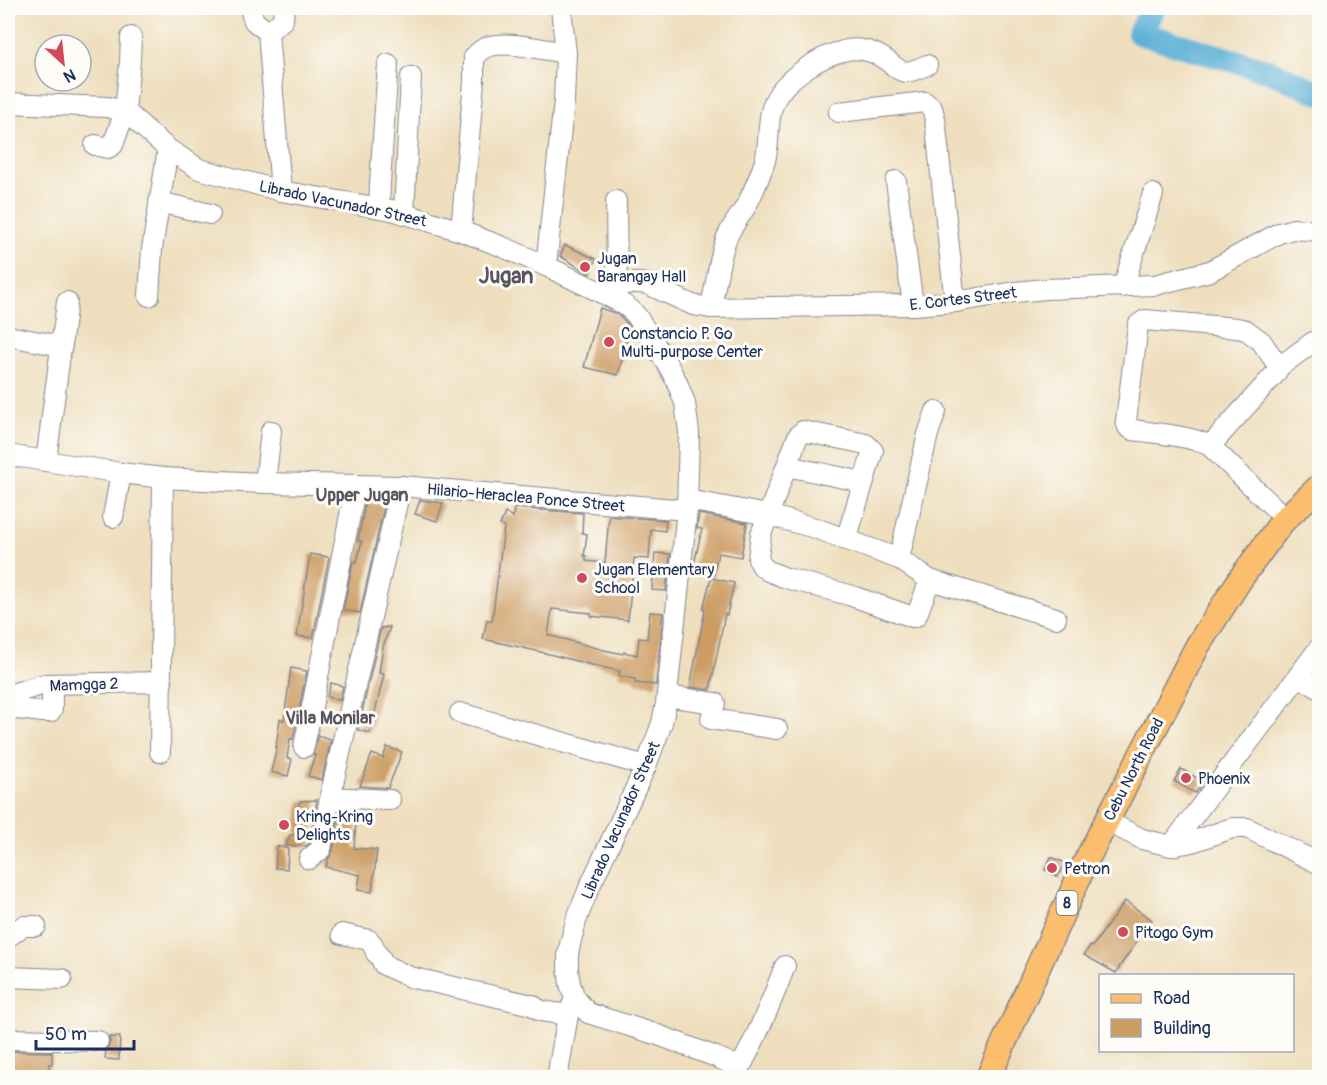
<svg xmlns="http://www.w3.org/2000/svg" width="1327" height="1085" font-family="Pangolin,sans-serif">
	<rect width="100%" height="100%" fill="#fdfcf7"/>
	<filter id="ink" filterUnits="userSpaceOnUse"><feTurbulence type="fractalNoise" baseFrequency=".0167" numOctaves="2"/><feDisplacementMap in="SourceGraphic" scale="12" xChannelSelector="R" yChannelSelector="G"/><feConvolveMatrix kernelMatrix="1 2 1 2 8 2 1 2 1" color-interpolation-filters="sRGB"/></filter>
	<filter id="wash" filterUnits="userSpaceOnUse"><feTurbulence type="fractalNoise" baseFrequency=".008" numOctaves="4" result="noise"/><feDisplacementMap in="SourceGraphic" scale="24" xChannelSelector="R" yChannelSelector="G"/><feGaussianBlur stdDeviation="1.35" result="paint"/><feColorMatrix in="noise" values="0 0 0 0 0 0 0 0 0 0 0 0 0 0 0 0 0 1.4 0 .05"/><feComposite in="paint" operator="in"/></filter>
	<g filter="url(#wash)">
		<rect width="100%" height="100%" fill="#eedebd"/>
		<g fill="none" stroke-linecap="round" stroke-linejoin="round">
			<polyline stroke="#58afd5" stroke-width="24" points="1154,8 1139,33 1269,71 1320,93"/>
		</g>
		<g id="blocks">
			<g fill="#cc9c63">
				<polygon points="565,245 596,259 590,274 560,256"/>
				<polygon points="600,308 617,314 627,323 630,328 618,375 584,367"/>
				<polygon points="366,497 386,498 360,613 343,610 353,561 357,562 362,541 358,541"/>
				<polygon points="420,500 443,503 437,521 415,514"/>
				<polygon points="514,508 583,513 582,533 587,534 584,556 586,556 586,561 605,563 609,516 666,520 665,531 651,529 649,559 634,558 628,620 591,616 591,613 552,609 548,635 604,650 623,654 624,652 637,655 639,638 647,639 650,612 663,613 656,685 635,683 635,679 619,676 620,671 592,665 541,652 483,639 487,620 492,621 504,527 500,525 505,513 513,517"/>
				<polygon points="699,514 747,523 741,557 718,553 713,577 692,573 702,529 697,528"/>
				<polygon points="655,553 670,554 666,591 652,590"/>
				<polygon points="310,554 329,557 313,638 297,636"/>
				<polygon points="711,578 734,583 727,615 725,614 710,690 690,687 705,610 703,609"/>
				<polygon points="390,627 383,647 379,673 384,674 370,733 358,730 381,628"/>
				<polygon points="291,668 307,671 293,739 290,739 287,758 292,759 288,776 271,772 277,747 276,747 280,719 284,720"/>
				<polygon points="331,683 343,686 340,700 327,697"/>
				<polygon points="318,736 331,740 322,780 308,776 315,755 313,754"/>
				<polygon points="387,747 402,752 388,788 360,786 372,754 383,758"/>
				<polygon points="1181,769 1204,782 1195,793 1174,781"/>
				<polygon points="317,800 310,843 306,846 286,846 290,835 297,835 298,808 300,801"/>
				<polygon points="340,810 357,811 354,848 377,850 372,892 358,890 360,875 326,867 328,859 333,851"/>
				<polygon points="277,846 288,849 287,869 275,868"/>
				<polygon points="1051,857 1065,863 1058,877 1045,870"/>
				<polygon points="1125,901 1152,920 1124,960 1116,973 1084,955 1090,946 1092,947"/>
				<polygon points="109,1037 120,1037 119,1060 105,1059 106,1051 104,1051 108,1047 110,1042"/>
				<polygon points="13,1051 52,1052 52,1064 49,1064 50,1077 12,1077"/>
			</g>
		</g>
	</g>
	<g filter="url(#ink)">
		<use href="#blocks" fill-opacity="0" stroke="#84868e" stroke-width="1.5"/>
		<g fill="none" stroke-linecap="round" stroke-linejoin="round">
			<defs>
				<g id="minor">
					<polyline points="250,8 254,21 268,32 281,191"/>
					<polyline points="268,32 283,20 284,8"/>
					<polyline points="8,103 107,107 125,111 168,149 199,169 281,191 392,210 461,231 503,247 546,266 602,293 623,304 631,310 636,315 665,360 677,382 685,403 689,432 687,510 666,703 662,723 646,766 589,888 577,918 571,940 568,954 568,969 570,984 575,998 588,1013 658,1035 716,1057 732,1064 742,1078"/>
					<polyline points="839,112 925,102 932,108 935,119 955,302"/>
					<polyline points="95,145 108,148 113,145 125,111 130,61 131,37"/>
					<polyline points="896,181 913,305"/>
					<polyline points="616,201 617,285"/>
					<polyline points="159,202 210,214"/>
					<polyline points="379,208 380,183 388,64"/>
					<polyline points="404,214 411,77"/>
					<path d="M461 231 474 81V57C478 52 483 48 490 46 512 41 544 50 566 53"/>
					<polyline points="546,266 564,101 566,53 561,8"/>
					<polyline points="1123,287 1153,194"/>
					<path d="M602 293C617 285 630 281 647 284L693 305 710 308 913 305 955 302 1015 292 1046 289 1155 285 1210 271 1279 233 1293 229 1320 231"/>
					<polyline points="149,296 152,249 168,149"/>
					<path d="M710 308C717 285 718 259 727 237 732 226 740 216 746 206 753 193 759 178 764 164 772 140 764 115 779 93 792 75 821 56 843 51 861 46 876 52 890 63 894 66 899 71 905 72 912 72 920 68 927 65"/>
					<polyline points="8,336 62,346"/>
					<path d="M1279 367 1261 341 1246 330 1237 328 1145 320 1138 325 1126 421 1128 427 1133 430C1153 433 1194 436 1210 446L1286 519"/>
					<polyline points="1210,446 1276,373 1279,367 1313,342"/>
					<polyline points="8,455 121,473 163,478 265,483 401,486 687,510"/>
					<polyline points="46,461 67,302"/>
					<polyline points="787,466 863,482"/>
					<polyline points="265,483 271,431"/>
					<polyline points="688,500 768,515 815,528 899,559 930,580 1056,618"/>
					<polyline points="113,517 121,473"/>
					<polyline points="846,540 873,451 866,444 803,431 798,436 761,534 758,559 762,566 768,571 786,578 849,595 913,617 916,616 918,612 930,580"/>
					<polyline points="899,559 928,434 936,411"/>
					<polyline points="1298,676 1320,689"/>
					<polyline points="8,695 45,684 162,682"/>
					<polyline points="667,696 715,703 711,719 777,729"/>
					<polyline points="8,710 18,709 43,712 50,712 52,709 52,684"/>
					<polyline points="460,713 646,766"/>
					<polyline points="304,747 356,485"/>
					<polyline points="160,752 163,478"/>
					<polyline points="330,797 390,800"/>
					<polyline points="1106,821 1142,839 1171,846 1192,842 1232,828 1247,828 1320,864"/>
					<polyline points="1171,846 1320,647"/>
					<polyline points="309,859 321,849 330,797 401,486"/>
					<polyline points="342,934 369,940 373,945 376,953 380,957 384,965 410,977 532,1005 541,1011 568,1015"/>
					<polyline points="8,937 23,926 36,926"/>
					<polyline points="8,977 62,979"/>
					<polyline points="8,1039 98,1041"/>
					<path d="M738 1071C757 1038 771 1003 785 966"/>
					<polyline points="557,1078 568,1015 573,1003"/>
				</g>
				<polyline id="major" points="988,1078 1086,861 1198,645 1241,578 1282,522 1320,486"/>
			</defs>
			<use href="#minor" stroke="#84868e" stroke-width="22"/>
			<use href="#major" stroke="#84868e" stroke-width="27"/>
			<use href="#minor" stroke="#fff" stroke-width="20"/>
			<use href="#major" stroke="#fabe6e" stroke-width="24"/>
		</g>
	</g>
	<g fill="#d1495b" stroke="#fdfcf7" stroke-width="2">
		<circle cx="585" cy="267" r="6"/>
		<circle cx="609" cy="342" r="6"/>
		<circle cx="582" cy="578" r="6"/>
		<circle cx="1186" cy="778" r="6"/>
		<circle cx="284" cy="825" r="6"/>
		<circle cx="1052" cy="868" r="6"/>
		<circle cx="1123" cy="932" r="6"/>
	</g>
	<g text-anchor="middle" stroke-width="6" stroke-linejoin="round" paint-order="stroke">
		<rect fill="#fdfcf7" stroke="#5f6c8c" stroke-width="1.5" x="1056.5" y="891" width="21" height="24" rx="4.5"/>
		<g font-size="15" font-weight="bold" fill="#1b2f5e">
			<text x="1067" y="908">8</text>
		</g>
		<g font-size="16" fill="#1b2f5e" stroke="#fdfcf7">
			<text transform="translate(343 203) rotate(12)" y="6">Librado Vacunador Street</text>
			<text transform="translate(963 298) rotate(-7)" y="6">E. Cortes Street</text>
			<text transform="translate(526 497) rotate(5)" y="6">Hilario-Heraclea Ponce Street</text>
			<text transform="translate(84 684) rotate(-2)" y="6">Mamgga 2</text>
			<text transform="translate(1133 769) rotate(-63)" y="6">Cebu North Road</text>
			<text transform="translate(620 820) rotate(-66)" y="6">Librado Vacunador Street</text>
		</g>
		<g font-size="16" fill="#1b2f5e" stroke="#fdfcf7" text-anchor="start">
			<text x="597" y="264">Jugan<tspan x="597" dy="18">Barangay Hall</tspan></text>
			<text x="621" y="339">Constancio P. Go<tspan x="621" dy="18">Multi-purpose Center</tspan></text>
			<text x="594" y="575">Jugan Elementary<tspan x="594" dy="18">School</tspan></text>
			<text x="1198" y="784">Phoenix</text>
			<text x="296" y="822">Kring-Kring<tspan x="296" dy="18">Delights</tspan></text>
			<text x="1064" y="874">Petron</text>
			<text x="1135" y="938">Pitogo Gym</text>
		</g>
		<g font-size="18" font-weight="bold" fill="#595560" stroke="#fdfcf7">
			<text x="362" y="501">Upper Jugan</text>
			<text x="330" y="724">Villa Monilar</text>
		</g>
		<g font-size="22" font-weight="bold" fill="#595560" stroke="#fdfcf7">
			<text x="506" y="283">Jugan</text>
		</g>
	</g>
	<rect width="1327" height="1085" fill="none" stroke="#fdfcf7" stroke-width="30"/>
	<rect x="1099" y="974" width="195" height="78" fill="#fdfcf7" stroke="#a3aaba" stroke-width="1.5"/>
	<rect x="1111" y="994" width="30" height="9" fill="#fabe6e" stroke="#a3aaba" stroke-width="1.5"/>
	<text x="1153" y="1004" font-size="18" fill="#1b2f5e">Road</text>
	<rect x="1111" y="1019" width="30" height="18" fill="#cc9c63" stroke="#a3aaba" stroke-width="1.5"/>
	<text x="1153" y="1034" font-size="18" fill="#1b2f5e">Building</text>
	<g transform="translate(63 63) rotate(153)"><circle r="28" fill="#fdfcf7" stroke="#a3aaba" stroke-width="1.5"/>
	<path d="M0-4.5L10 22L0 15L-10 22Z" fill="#d1495b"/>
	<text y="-9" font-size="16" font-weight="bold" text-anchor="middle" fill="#1b2f5e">N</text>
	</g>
	<path d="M36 1040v9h98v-9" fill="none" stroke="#1b2f5e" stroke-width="3"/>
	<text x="45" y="1040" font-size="18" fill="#1b2f5e" stroke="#fdfcf7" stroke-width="4.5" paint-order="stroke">50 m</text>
</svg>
